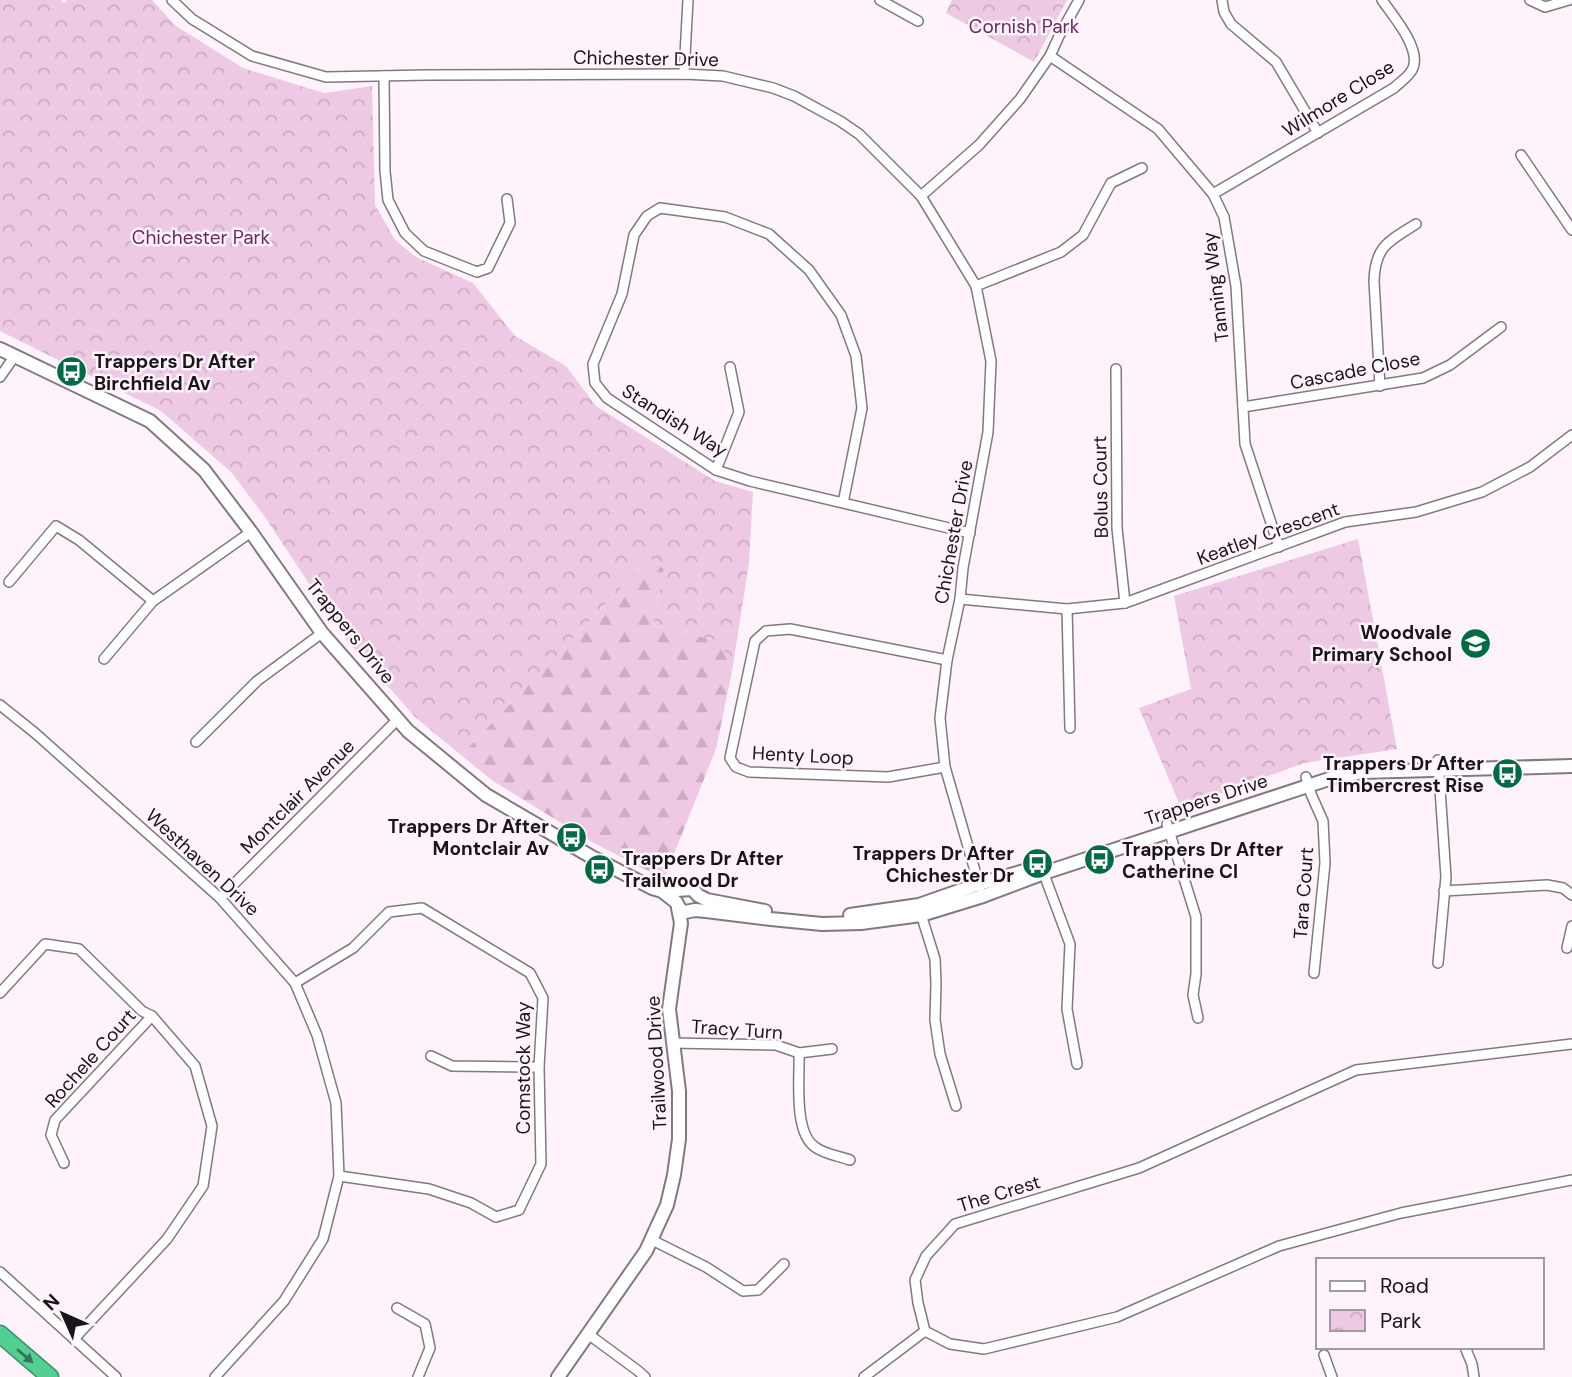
<svg xmlns="http://www.w3.org/2000/svg" width="1572" height="1377" font-family="'DM Sans',sans-serif">
	<defs>
		<pattern id="forest-firs" width="22" height="20" patternUnits="userSpaceOnUse" patternTransform="scale(1.75)"><rect width="22" height="20" fill="#edc9e4"/><path d="M5 1l3.5 6h-7zM16 11l3.5 6h-7z" fill="#cbacc3"/></pattern>
		<pattern id="park-crowns" width="20" height="18" patternUnits="userSpaceOnUse" patternTransform="scale(1.75)"><rect width="20" height="18" fill="#edc9e4"/><path d="M2 6a3 3 0 1 1 6 0M12 15a3 3 0 1 1 6 0" fill="none" stroke="#cbacc3"/></pattern>
	</defs>
	<rect width="100%" height="100%" fill="#fef3fb"/>
	<polygon fill="url(#forest-firs)" points="650,558 664,569 653,626 720,641 732,671 716,749 664,879 592,842 493,781 461,755"/>
	<g fill="url(#park-crowns)">
		<polygon points="0,0 61,0 64,3 67,0 152,0 176,26 243,68 324,93 372,86 375,205 395,240 416,257 473,283 515,336 566,366 596,406 715,481 753,492 749,563 732,671 720,641 653,626 664,569 650,558 461,755 416,718 345,638 265,517 231,472 161,411 0,331"/>
		<polygon points="952,0 1067,0 1034,62 946,13"/>
		<polygon points="1358,539 1397,749 1304,763 1181,808 1139,708 1191,689 1174,596"/>
	</g>
	<g fill="none" stroke-linecap="round" stroke-linejoin="round">
		<defs>
			<g id="street">
				<polyline points="172,0 192,19 252,56 326,77 428,75 684,74 723,76 773,88 794,96 840,121 859,134 921,196 976,286 991,361 988,432 963,568 960,599 947,660 940,718 945,767 980,888"/>
				<polyline points="880,0 918,21"/>
				<polyline points="1222,0 1224,12 1231,24 1276,62 1318,133"/>
				<polyline points="1530,0 1545,7 1569,0"/>
				<polyline points="1050,56 1158,129 1213,194 1224,217 1236,286 1245,444 1279,547"/>
				<polyline points="684,74 688,0"/>
				<polyline points="384,76 385,171 388,200 405,233 424,251 477,272 488,268 510,223 507,199"/>
				<polyline points="1521,155 1572,230"/>
				<path d="M1213 194 1394 88C1400 82 1410 76 1413 68 1421 48 1393 16 1382 0"/>
				<polyline points="921,196 979,145 1020,99 1050,56 1059,36 1079,0"/>
				<polyline points="976,286 1061,252 1083,235 1111,183 1142,168"/>
				<polyline points="1116,369 1117,528 1125,603"/>
				<polyline points="0,377 14,357"/>
				<path d="M1380 386 1374 281C1375 246 1389 241 1416 224"/>
				<polyline points="1243,407 1423,378 1450,365 1501,327"/>
				<polyline points="716,470 739,412 730,367"/>
				<polyline points="843,503 862,408 856,356 841,315 809,270 769,234 725,217 660,208 647,216 634,235 622,294 593,364 595,383 607,398 716,470 750,481 970,533"/>
				<polyline points="9,582 56,526 79,540 153,601"/>
				<polyline points="960,599 1067,609 1125,603 1345,522 1416,512 1482,492 1530,467 1572,435"/>
				<polyline points="1067,609 1070,728"/>
				<polyline points="104,659 153,601 251,532"/>
				<polyline points="0,705 35,733 220,898 295,983 317,1035 336,1103 339,1176 323,1239 284,1301 215,1377"/>
				<polyline points="196,742 257,681 322,633"/>
				<polyline points="945,767 888,777 749,772 736,767 730,758 755,641 766,631 790,629 947,660"/>
				<polyline points="1306,777 1311,794 1323,821 1325,863 1314,973"/>
				<polyline points="1167,824 1196,917 1196,974 1193,995 1198,1018"/>
				<polyline points="1042,869 1070,944 1067,1009 1077,1064"/>
				<polyline points="1444,891 1547,885 1563,888 1572,895"/>
				<polyline points="220,898 398,719"/>
				<polyline points="920,911 935,959 936,984 935,1020 940,1054 956,1106"/>
				<polyline points="1567,948 1572,926"/>
				<polyline points="1438,963 1446,877 1438,760"/>
				<polyline points="295,983 353,948 389,912 422,908 530,973 543,998 539,1067 541,1164 519,1210 496,1217 471,1203 429,1189 339,1176"/>
				<polyline points="0,993 45,944 79,949 142,1011 152,1016 195,1066 212,1126 203,1186 167,1239 74,1339"/>
				<polyline points="672,1043 776,1045 799,1053 832,1049"/>
				<polyline points="1572,1044 1356,1070 1139,1168 955,1224 926,1256 915,1280 918,1303 925,1331 950,1344 984,1349 1117,1317 1279,1246 1401,1213 1572,1180"/>
				<path d="M799 1053C800 1077 793 1132 815 1147 824 1154 839 1156 850 1160"/>
				<polyline points="431,1056 452,1066 539,1067"/>
				<polyline points="64,1163 51,1135 55,1120 152,1016"/>
				<polyline points="652,1240 706,1267 743,1291 758,1290 784,1264"/>
				<polyline points="0,1272 116,1377"/>
				<polyline points="397,1308 425,1324 430,1348 418,1377"/>
				<polyline points="588,1334 637,1370 645,1377"/>
				<polyline points="1465,1347 1472,1364 1474,1377"/>
				<polyline points="1324,1355 1332,1377"/>
				<polyline points="864,1377 925,1331"/>
			</g>
			<g id="secondary">
				<polyline points="0,349 150,421 204,470 251,532 322,633 408,731 486,795 590,856 652,888 662,891 676,902 681,911 685,912 695,910 706,911 771,919 822,924 861,923 921,915 983,896 1044,873 1335,777 1363,772 1572,766"/>
				<polyline points="662,891 692,889 699,896 707,900 765,911"/>
				<polyline points="850,915 919,905 979,884 1045,865"/>
				<polyline points="558,1377 646,1251 667,1205 674,1175 679,1139 679,1091 669,1009 681,923 678,908"/>
			</g>
			<polyline id="highway" points="0,1334 50,1377"/>
		</defs>
		<use href="#street" stroke="#837880" stroke-width="12"/>
		<use href="#secondary" stroke="#837880" stroke-width="16"/>
		<use href="#highway" stroke="#3e8f68" stroke-width="19"/>
		<use href="#street" stroke="#fff" stroke-width="9"/>
		<use href="#secondary" stroke="#fff" stroke-width="12"/>
		<use href="#highway" stroke="#52d093" stroke-width="16"/>
	</g>
	<defs><path id="oneway-solid" d="M-6-.8H1V-3.2L6.5 0L1 3.2V.8H-6Z" transform="scale(1.75)"/></defs>
	<use fill="#367256" href="#oneway-solid" transform="translate(25 1356) rotate(40)"/>
	<defs>
		<symbol id="bus-disc" viewBox="-11 -11 22 22"><circle r="9.5" fill="#006c44" stroke="#fef3fb"/><path d="M-5-6H5V4H4V6H2V4H-2V6H-4V4H-5ZM-3.5-4V0h7V-4ZM-3.5 1.2v1.5H-2V1.2ZM2 1.2v1.5H3.5V1.2Z" fill="#fff"/></symbol>
		<symbol id="school-disc" viewBox="-11 -11 22 22"><circle r="9.5" fill="#006c44" stroke="#fef3fb"/><path d="M0-5L7-2L0 1L-7-2ZM-4 1L0 2.5L4 1V4Q0 6-4 4Z" fill="#fff"/></symbol>
	</defs>
	<g fill-rule="evenodd">
		<use href="#bus-disc" x="54" y="354" width="35" height="35"/>
		<use href="#school-disc" x="1458" y="626" width="35" height="35"/>
		<use href="#bus-disc" x="1490" y="756" width="35" height="35"/>
		<use href="#bus-disc" x="554" y="820" width="35" height="35"/>
		<use href="#bus-disc" x="1082" y="842" width="35" height="35"/>
		<use href="#bus-disc" x="1020" y="846" width="35" height="35"/>
		<use href="#bus-disc" x="582" y="852" width="35" height="35"/>
	</g>
	<g text-anchor="middle" stroke-width="5" stroke-linejoin="round" paint-order="stroke">
		<g font-size="19" fill="#69295f" stroke="#fef3fb">
			<text x="1024" y="33">Cornish Park</text>
			<text x="201" y="244">Chichester Park</text>
		</g>
		<g font-size="19" fill="#191518" stroke="#fef3fb">
			<text transform="translate(646 58) rotate(1)" y="7">Chichester Drive</text>
			<text transform="translate(1338 98) rotate(-32)" y="7">Wilmore Close</text>
			<text transform="translate(1215 287) rotate(-97)" y="7">Tanning Way</text>
			<text transform="translate(1355 370) rotate(-11)" y="7">Cascade Close</text>
			<text transform="translate(675 420) rotate(32)" y="7">Standish Way</text>
			<text transform="translate(1100 487) rotate(-91)" y="7">Bolus Court</text>
			<text transform="translate(953 532) rotate(-80)" y="7">Chichester Drive</text>
			<text transform="translate(1268 533) rotate(-20)" y="7">Keatley Crescent</text>
			<text transform="translate(351 631) rotate(51)" y="7">Trappers Drive</text>
			<text transform="translate(803 755) rotate(3)" y="7">Henty Loop</text>
			<text transform="translate(297 796) rotate(-45)" y="7">Montclair Avenue</text>
			<text transform="translate(1206 799) rotate(-18)" y="7">Trappers Drive</text>
			<text transform="translate(203 862) rotate(43)" y="7">Westhaven Drive</text>
			<text transform="translate(1303 893) rotate(-86)" y="7">Tara Court</text>
			<text transform="translate(737 1029) rotate(4)" y="7">Tracy Turn</text>
			<text transform="translate(90 1058) rotate(-48)" y="7">Rochele Court</text>
			<text transform="translate(656 1063) rotate(-93)" y="7">Trailwood Drive</text>
			<text transform="translate(523 1068) rotate(-90)" y="7">Comstock Way</text>
			<text transform="translate(999 1193) rotate(-17)" y="7">The Crest</text>
		</g>
		<g font-size="19" font-weight="bold" fill="#191518" stroke="#fef3fb" text-anchor="end">
			<text x="94" y="368" text-anchor="start">Trappers Dr After<tspan x="94" dy="22">Birchfield Av</tspan></text>
			<text x="1452" y="639">Woodvale<tspan x="1452" dy="22">Primary School</tspan></text>
			<text x="1484" y="770">Trappers Dr After<tspan x="1484" dy="22">Timbercrest Rise</tspan></text>
			<text x="549" y="833">Trappers Dr After<tspan x="549" dy="22">Montclair Av</tspan></text>
			<text x="1122" y="856" text-anchor="start">Trappers Dr After<tspan x="1122" dy="22">Catherine Cl</tspan></text>
			<text x="1014" y="860">Trappers Dr After<tspan x="1014" dy="22">Chichester Dr</tspan></text>
			<text x="622" y="865" text-anchor="start">Trappers Dr After<tspan x="622" dy="22">Trailwood Dr</tspan></text>
		</g>
	</g>
	<rect x="1316" y="1258" width="228" height="91" fill="#fef3fb" stroke="#a29aa0" stroke-width="2"/>
	<rect x="1330" y="1281" width="35" height="10" fill="#ffffff" stroke="#a29aa0" stroke-width="2"/>
	<text x="1380" y="1293" font-size="21" fill="#191518">Road</text>
	<rect x="1330" y="1310" width="35" height="21" fill="url(#park-crowns)" stroke="#a29aa0" stroke-width="2"/>
	<text x="1380" y="1328" font-size="21" fill="#191518">Park</text>
	<g transform="translate(63 1314) rotate(315)" stroke="#fef3fb" stroke-width="5" paint-order="stroke">
	<path d="M0-5L12 26L0 18L-12 26Z" fill="#191518"/>
	<text y="-10" font-size="19" font-weight="bold" text-anchor="middle" fill="#191518">N</text>
	</g>
</svg>
